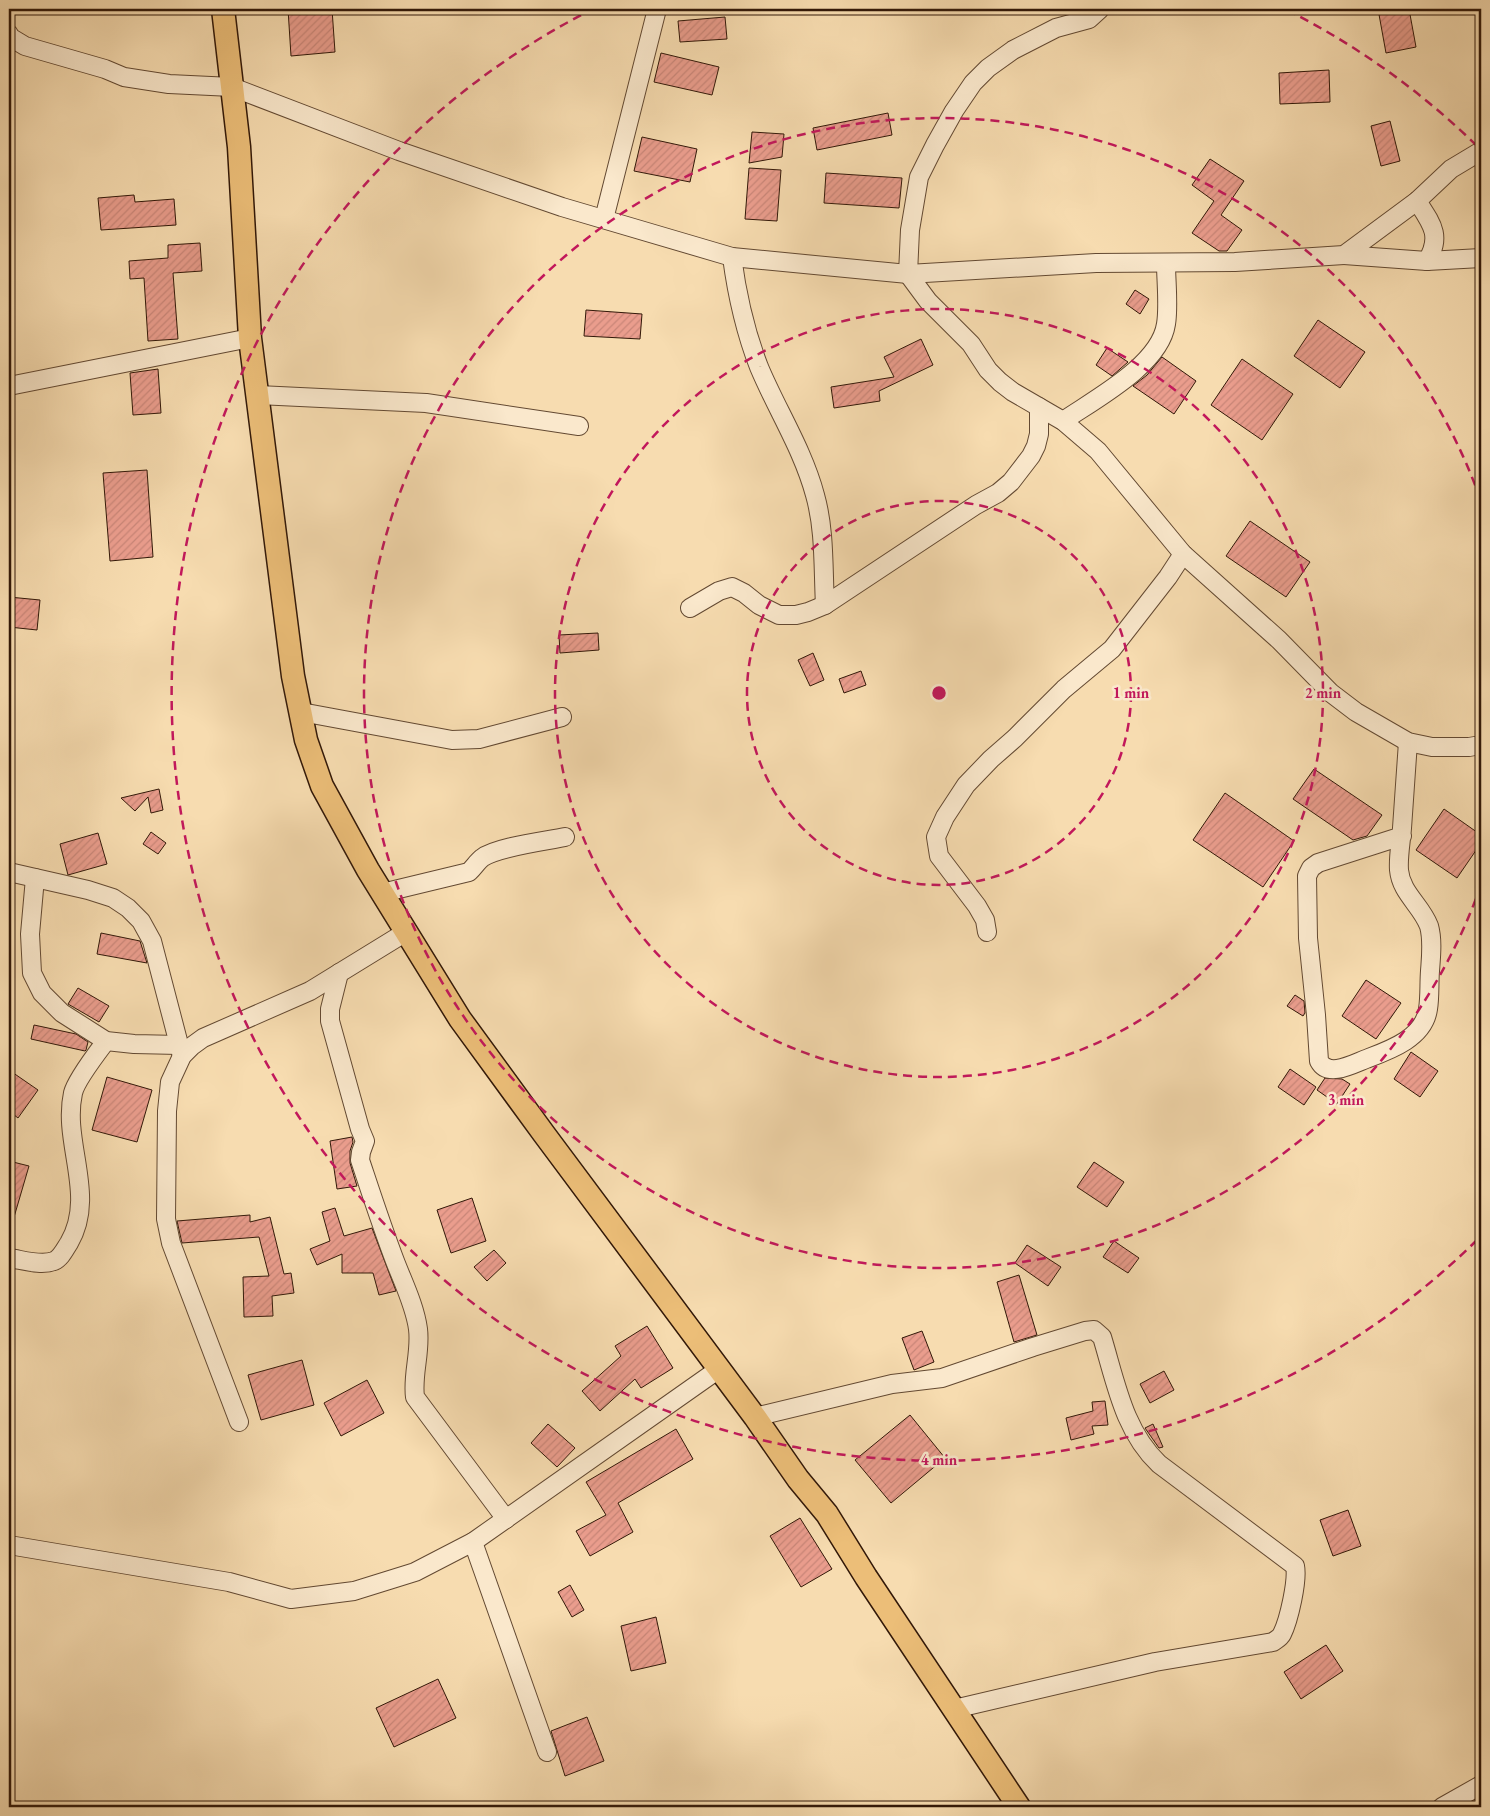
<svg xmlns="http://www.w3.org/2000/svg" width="1490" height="1816" font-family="'EB Garamond',serif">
	<defs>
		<pattern id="building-hatch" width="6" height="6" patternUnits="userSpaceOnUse" patternTransform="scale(1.25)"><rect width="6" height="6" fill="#ea9d8d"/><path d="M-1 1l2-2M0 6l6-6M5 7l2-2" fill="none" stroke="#c98678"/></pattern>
	</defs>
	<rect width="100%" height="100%" fill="#f7dcb0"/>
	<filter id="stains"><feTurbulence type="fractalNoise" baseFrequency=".004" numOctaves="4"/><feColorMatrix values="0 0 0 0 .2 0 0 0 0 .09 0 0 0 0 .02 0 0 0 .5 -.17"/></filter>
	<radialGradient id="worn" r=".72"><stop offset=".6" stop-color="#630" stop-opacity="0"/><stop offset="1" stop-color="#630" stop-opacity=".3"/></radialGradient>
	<g fill="url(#building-hatch)" stroke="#321808">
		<polygon points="288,9 332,9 335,52 291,56"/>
		<polygon points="1378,9 1409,9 1416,47 1386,53"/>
		<polygon points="725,17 727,39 680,42 678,21"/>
		<polygon points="661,53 719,67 712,95 654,82"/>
		<polygon points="1329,70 1330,102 1280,104 1279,73"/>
		<polygon points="888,113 892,135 817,150 813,128"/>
		<polygon points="1390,121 1400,161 1381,166 1371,126"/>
		<polygon points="752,132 784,134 782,157 749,163"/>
		<polygon points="642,137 697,149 690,182 634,171"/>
		<polygon points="1210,159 1244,181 1221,215 1242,230 1227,251 1219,251 1192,233 1214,201 1192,185"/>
		<polygon points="749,168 781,170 777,221 745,219"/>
		<polygon points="826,173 902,178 899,208 824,203"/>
		<polygon points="134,195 135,202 174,199 176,225 101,230 98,198"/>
		<polygon points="200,243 202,271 173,273 178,339 148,341 144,278 130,279 129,261 168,258 168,245"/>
		<polygon points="1135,290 1149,299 1140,314 1126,304"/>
		<polygon points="586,310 642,314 640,339 584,336"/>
		<polygon points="1318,320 1365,352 1340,388 1294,356"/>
		<polygon points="921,339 933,365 879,391 880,401 834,408 831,387 894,377 884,357"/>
		<polygon points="1107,348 1128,362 1112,376 1096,365"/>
		<polygon points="1162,357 1196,381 1174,414 1133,386 1147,375"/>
		<polygon points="1242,359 1293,394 1262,440 1211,405"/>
		<polygon points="158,369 161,413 133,415 130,373"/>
		<polygon points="147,470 153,557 110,561 103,473"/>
		<polygon points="1250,521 1310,562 1286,597 1226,556"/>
		<polygon points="9,597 40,600 37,630 9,627"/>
		<polygon points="598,633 599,650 560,653 559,635"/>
		<polygon points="813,653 824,680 810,686 798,660"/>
		<polygon points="861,671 866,685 844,693 839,679"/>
		<polygon points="1314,769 1382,815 1367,836 1353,840 1293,799"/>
		<polygon points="159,789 163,810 151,813 148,797 135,811 121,798"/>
		<polygon points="1225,793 1294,841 1263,887 1193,840"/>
		<polygon points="1444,809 1481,835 1481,843 1457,878 1416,850"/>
		<polygon points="151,832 166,843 158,854 143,844"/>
		<polygon points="98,833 107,864 68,875 60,844"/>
		<polygon points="101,933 140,941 147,963 97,954"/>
		<polygon points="1366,980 1401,1003 1376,1039 1342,1016"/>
		<polygon points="78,988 109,1006 99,1022 68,1004"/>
		<polygon points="1295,995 1304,1001 1305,1013 1303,1016 1287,1006"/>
		<polygon points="34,1025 76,1034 88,1042 86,1050 85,1051 31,1039"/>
		<polygon points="1411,1052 1438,1071 1420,1097 1394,1079"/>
		<polygon points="1290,1069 1316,1087 1304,1105 1278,1087"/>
		<polygon points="9,1070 38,1090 18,1118 9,1111"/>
		<polygon points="107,1077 152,1090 137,1142 92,1130"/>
		<polygon points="1325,1078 1342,1079 1350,1084 1337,1104 1317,1090"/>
		<polygon points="352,1137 353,1142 350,1151 350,1163 357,1186 337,1189 330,1141"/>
		<polygon points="9,1161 29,1166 12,1224 9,1224"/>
		<polygon points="1094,1162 1124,1182 1107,1207 1077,1187"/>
		<polygon points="472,1198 486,1241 451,1253 437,1210"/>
		<polygon points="335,1208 344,1236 372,1228 396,1291 379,1295 373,1273 342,1273 342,1254 317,1265 310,1249 330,1241 322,1212"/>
		<polygon points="250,1215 250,1222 270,1217 284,1274 291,1273 294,1293 272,1296 273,1316 244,1317 243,1277 269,1276 259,1237 182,1243 177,1221"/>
		<polygon points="1114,1241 1139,1258 1128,1273 1103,1257"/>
		<polygon points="1027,1245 1061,1267 1048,1286 1015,1263"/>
		<polygon points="494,1250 506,1263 487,1281 474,1267"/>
		<polygon points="1019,1275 1037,1335 1014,1342 997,1282"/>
		<polygon points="647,1326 673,1368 641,1388 635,1379 600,1411 582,1391 621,1356 615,1346"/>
		<polygon points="922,1331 934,1362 914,1370 902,1338"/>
		<polygon points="302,1360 314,1405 261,1420 248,1375"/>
		<polygon points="1164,1371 1174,1390 1150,1403 1140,1384"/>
		<polygon points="367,1380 384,1413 341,1436 324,1403"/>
		<polygon points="1105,1401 1108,1425 1092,1426 1094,1434 1071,1440 1066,1418 1093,1411 1092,1402"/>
		<polygon points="910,1415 945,1458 891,1503 855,1460"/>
		<polygon points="548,1424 575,1448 557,1467 531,1443"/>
		<polygon points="1153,1424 1163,1447 1159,1448 1145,1428"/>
		<polygon points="676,1429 693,1459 618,1503 633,1532 590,1556 576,1531 606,1515 586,1482"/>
		<polygon points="1348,1510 1361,1546 1333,1556 1320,1520"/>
		<polygon points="800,1518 832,1569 801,1587 770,1536"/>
		<polygon points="570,1585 584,1610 572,1617 558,1592"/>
		<polygon points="656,1617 666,1663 631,1671 621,1626"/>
		<polygon points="1326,1645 1343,1671 1301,1699 1284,1672"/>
		<polygon points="438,1679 456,1718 394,1747 376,1708"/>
		<polygon points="587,1717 604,1761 565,1776 551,1731"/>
	</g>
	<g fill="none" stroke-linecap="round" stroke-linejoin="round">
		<defs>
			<g id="minor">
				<polyline points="1100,9 1089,19 1056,28 1013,50 988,68 973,83 954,111 935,145 919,177 910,230 908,274 928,301 971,344 988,370 1000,382 1013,392 1063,421 1098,451 1183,554 1279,640 1331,693 1356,712 1408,742 1432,747 1469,747 1481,745"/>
				<polyline points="9,34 10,37 25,46 105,69 124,77 169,84 232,87 399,151 562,207 732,257 908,274 1096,263 1235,262 1344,255 1417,201 1451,169 1481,151"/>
				<path d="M1417 201C1432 224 1442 236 1427 261"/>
				<polyline points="604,219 657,9"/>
				<polyline points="1344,255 1427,261 1481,258"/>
				<path d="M732 257C737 295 745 331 759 367 777 410 803 450 815 495 825 530 823 569 825 605"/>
				<polyline points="9,386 250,338"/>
				<polyline points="258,395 426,403 579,426"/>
				<path d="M1063 421C1095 399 1160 365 1166 324 1169 306 1166 281 1166 263"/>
				<polyline points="690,608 719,591 732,587 744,593 759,605 779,615 796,615 808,612 825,605 976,505 998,493 1011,482 1031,456 1036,446 1039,434 1039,407"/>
				<polyline points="301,712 452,740 479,739 562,717"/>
				<path d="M1402 836 1318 863 1311 868 1307 876 1308 938 1316 1015 1319 1061C1328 1078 1353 1064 1366 1059 1390 1050 1424 1038 1428 1009 1430 997 1429 984 1430 971 1431 957 1433 940 1429 926 1421 905 1401 893 1399 870 1398 857 1401 842 1402 828 1404 799 1406 771 1408 742"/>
				<polyline points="9,872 88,890 113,898 128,908 141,921 152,941 182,1056"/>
				<polyline points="35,878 30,934 32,973 42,993 62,1013 106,1041 134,1044 179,1045"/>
				<path d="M382 893 469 872C474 867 478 861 482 858 496 847 546 841 565 837"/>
				<polyline points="987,932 985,920 977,906 939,856 936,837 945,817 966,785 991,759 1015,738 1064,689 1112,649 1168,577 1183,554"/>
				<path d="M339 973 330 1009V1021L360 1129 365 1141 361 1152 360 1160C371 1193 382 1227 395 1261 403 1282 415 1306 418 1329 421 1352 412 1375 415 1397L506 1519"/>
				<path d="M9 1258C23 1260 41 1266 54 1261 61 1258 65 1249 69 1243 97 1195 62 1143 73 1093 76 1080 97 1053 106 1041"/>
				<path d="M755 1417 892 1384 942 1378 1033 1347 1085 1331 1094 1330 1102 1337C1116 1383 1124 1431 1159 1464L1295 1566C1298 1580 1289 1620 1282 1634 1280 1638 1277 1639 1273 1642L1155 1662 954 1709"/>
				<polyline points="239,1422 171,1243 166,1219 167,1111 170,1082 182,1056 192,1046 203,1038 310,991 406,932"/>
				<polyline points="473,1542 547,1752"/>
				<polyline points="9,1545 229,1582 291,1599 354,1591 415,1572 473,1542 719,1369"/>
				<polyline points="1442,1807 1481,1785"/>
			</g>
			<polyline id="major" points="223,9 239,147 250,338 293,676 306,740 322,786 368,870 460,1019 544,1134 755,1417 798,1479 827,1514 866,1577 1019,1807"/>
		</defs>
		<use href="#minor" stroke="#634932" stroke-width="20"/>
		<use href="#major" stroke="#321808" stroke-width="25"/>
		<use href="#minor" stroke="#fae8cc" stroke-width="18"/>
		<use href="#major" stroke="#ecbe78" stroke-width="22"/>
	</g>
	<g fill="none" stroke="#c2185b" stroke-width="2.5" stroke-dasharray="9 6">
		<circle cx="939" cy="693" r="192"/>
		<circle cx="939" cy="693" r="384"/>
		<path d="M1481 885A575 575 0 1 1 1481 501"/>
		<path d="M1477 1240A767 767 0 1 1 591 10M1287 10A767 767 0 0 1 1477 146"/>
	</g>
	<circle cx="939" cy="693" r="8" fill="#c2185b" stroke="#fae8cc" stroke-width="2.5"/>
	<g font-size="15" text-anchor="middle" font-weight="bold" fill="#c2185b" stroke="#fae8cc" stroke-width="5" stroke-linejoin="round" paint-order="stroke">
		<text x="1131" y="698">1 min</text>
		<text x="1323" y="698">2 min</text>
		<text x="1346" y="1105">3 min</text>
		<text x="939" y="1465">4 min</text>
	</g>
	<rect width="1490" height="1816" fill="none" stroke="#f7dcb0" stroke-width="30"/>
	<rect x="10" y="10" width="1470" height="1796" fill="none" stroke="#321808" stroke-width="2.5"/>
	<rect x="15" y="15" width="1460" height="1786" fill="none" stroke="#321808"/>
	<rect width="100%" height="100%" filter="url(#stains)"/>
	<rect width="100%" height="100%" fill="url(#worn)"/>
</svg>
